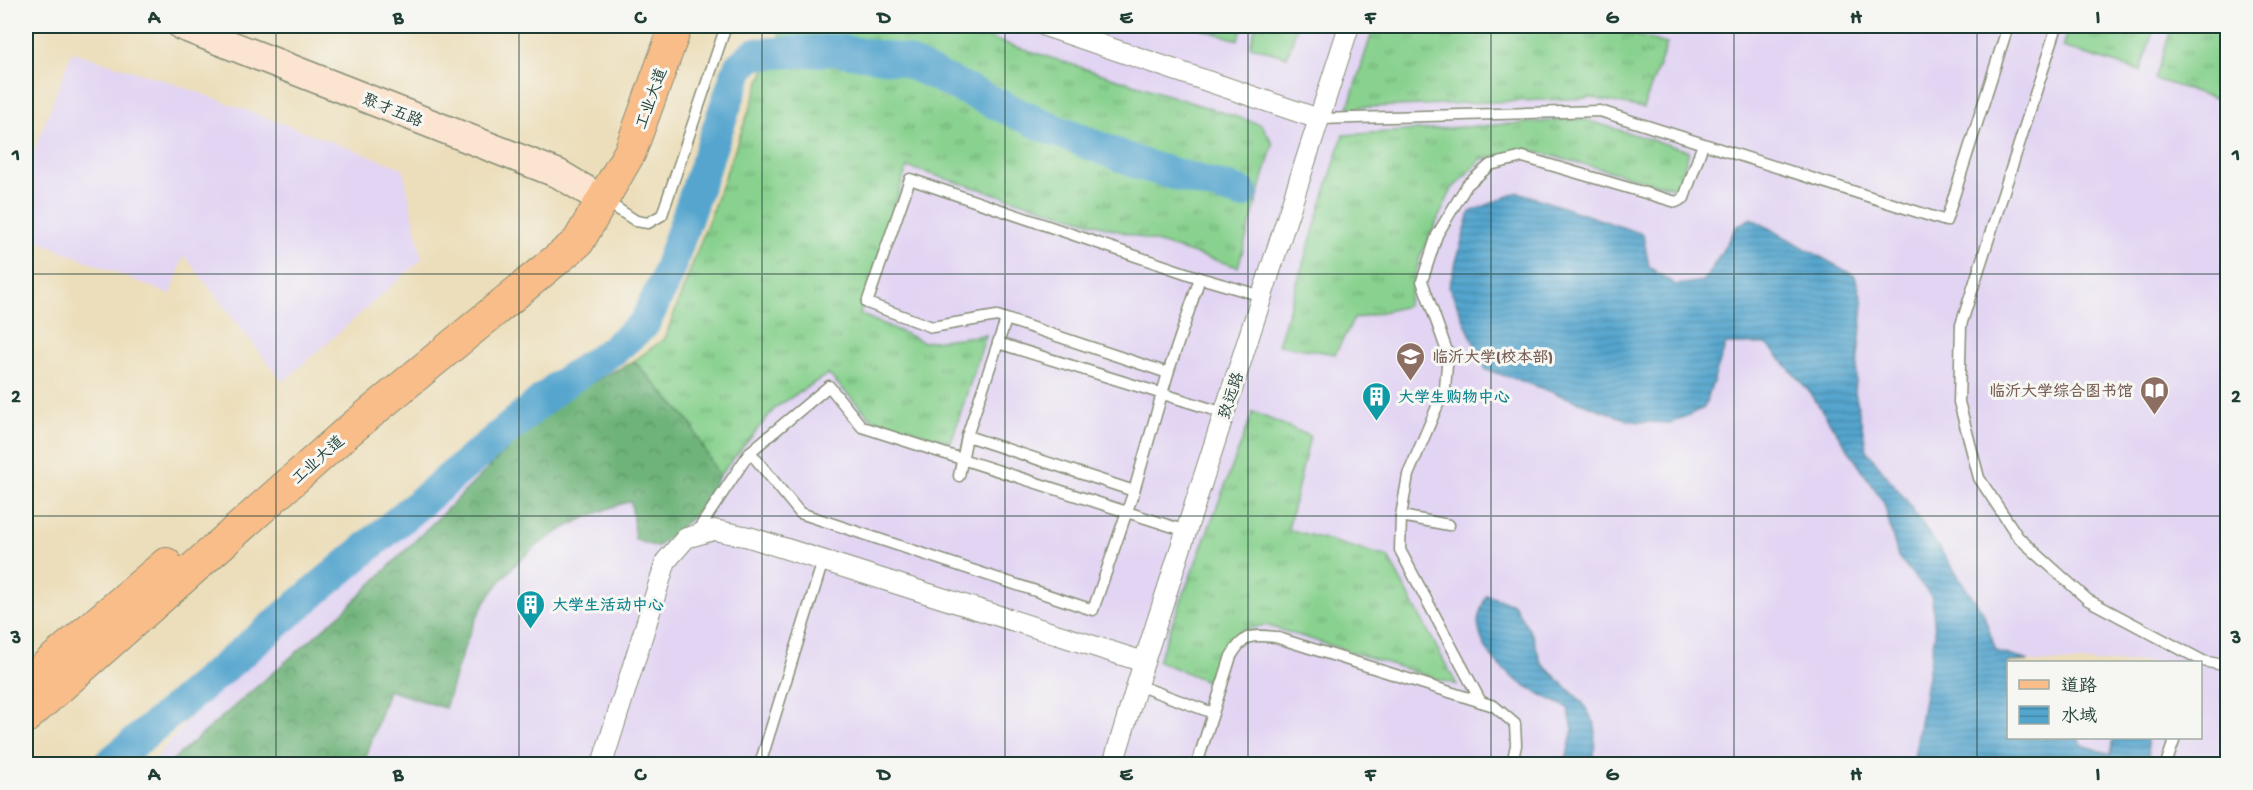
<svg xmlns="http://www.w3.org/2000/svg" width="2253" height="790" font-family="'Gochi Hand','LXGW WenKai TC',sans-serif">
	<defs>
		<pattern id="grass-tufts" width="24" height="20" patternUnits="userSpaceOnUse" patternTransform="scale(1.5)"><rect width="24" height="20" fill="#88d18e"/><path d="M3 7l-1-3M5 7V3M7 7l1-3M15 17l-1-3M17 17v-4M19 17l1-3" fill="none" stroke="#6fab75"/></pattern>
		<pattern id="forest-crowns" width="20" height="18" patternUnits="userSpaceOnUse" patternTransform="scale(1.5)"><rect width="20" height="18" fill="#6eb379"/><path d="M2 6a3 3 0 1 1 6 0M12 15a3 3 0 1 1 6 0" fill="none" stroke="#5a9364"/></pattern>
		<pattern id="water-rules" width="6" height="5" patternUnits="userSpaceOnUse" patternTransform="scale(1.5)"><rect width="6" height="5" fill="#54a5ce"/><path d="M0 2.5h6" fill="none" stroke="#4588a8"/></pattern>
	</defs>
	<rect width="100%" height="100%" fill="#f6f6f2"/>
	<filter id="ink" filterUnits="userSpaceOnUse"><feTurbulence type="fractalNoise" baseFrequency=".0167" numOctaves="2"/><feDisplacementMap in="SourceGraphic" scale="12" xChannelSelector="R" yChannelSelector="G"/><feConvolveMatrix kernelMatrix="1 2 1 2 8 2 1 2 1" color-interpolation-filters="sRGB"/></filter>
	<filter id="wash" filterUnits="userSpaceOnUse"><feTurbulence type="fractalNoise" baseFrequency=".008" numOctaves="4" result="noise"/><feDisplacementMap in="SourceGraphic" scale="24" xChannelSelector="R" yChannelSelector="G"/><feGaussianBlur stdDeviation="1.35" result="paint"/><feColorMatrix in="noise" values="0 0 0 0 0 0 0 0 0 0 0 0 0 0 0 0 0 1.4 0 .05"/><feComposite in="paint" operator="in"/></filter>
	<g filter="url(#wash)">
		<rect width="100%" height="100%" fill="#ecdeba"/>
		<g fill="#e2d4f3" fill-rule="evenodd">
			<path d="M783 26H2227V764H150L218 686 556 401 634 361 665 338 760 81ZM2008 662H2200V738H2008Z"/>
			<polygon points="72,52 170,82 403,168 422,259 283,382 184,255 171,295 26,236 26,172"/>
		</g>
		<g fill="url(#grass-tufts)" stroke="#548761" stroke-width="1.5">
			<polygon points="783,26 951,26 1262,125 1273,144 1238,267 907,167 860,314 924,342 986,335 951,442 871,418 828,374 776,407 719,476 689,421 634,361 665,338 760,81"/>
			<polygon points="1374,26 1601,26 1667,44 1643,108 1592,98 1348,108"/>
			<polygon points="2069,26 2155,26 2140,71 2062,47"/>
			<polygon points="2172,26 2227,26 2227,102 2155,79"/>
			<polygon points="1583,119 1689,151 1678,189 1526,149 1482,159 1452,189 1420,257 1407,306 1354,319 1335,354 1278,345 1343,135"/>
			<polygon points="1253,412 1310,436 1288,529 1388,557 1457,685 1265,625 1242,630 1229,641 1214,684 1158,661"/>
		</g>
		<path fill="url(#forest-crowns)" stroke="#467856" stroke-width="1.5" d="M634 361 689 421 719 476 698 512 657 547 635 540 631 501C570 519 514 551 482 608 464 639 456 675 445 708L388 690 364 764H168L346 609 556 401Z"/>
		<g fill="#88d18e" stroke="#548761" stroke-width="1.5">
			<polygon points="1203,26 1243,26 1238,40 1202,29"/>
			<polygon points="1256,26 1297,26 1287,57 1250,46"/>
		</g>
		<g fill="url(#water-rules)" stroke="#3a7181" stroke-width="1.5">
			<polygon points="1518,192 1643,234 1649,267 1676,285 1704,281 1737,226 1751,218 1855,276 1863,303 1855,392 1867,451 1906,500 1983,612 1996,651 2029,661 2008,662 2008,738 2078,738 2082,745 2111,754 2114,738 2146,738 2151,764 1913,764 1935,633 1932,597 1898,557 1884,503 1809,391 1767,344 1726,344 1704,408 1671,423 1631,421 1519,380 1486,370 1449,287 1470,212"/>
			<path d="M1486 595 1513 604 1533 636 1541 663 1582 702 1595 724 1594 764H1565L1573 729 1568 708C1533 692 1481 667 1478 622 1478 614 1484 603 1486 595Z"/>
		</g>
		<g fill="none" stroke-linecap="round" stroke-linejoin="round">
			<polyline stroke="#54a5ce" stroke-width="32" points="109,764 559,386 612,351 644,324 665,281 739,67 754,54 837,50 903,60 1042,125 1143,165 1242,193"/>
		</g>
	</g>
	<g filter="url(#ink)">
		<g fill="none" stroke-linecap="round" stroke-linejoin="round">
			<defs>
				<g id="lane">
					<polyline points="2057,26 1961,325 1959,402 1979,478 2018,537 2088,600 2203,661 2228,666"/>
					<polyline points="1319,119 1600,111 1946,221 2008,26"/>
					<polyline points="604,200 636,221 648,223 662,215 726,26"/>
					<polyline points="1200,278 1168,373 997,316 932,327 867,303 910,179 1200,278 1262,296"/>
					<polyline points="998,343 1006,320"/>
					<polyline points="1168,373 1134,491 967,436 998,343 1163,394 1224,413"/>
					<polyline points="750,452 800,513 1093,610 1134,491"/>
					<polyline points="959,476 967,436"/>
					<polyline points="1401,516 1449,525"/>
					<polyline points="696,533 750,452 829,386 862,427 1186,531"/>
					<polyline points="1137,685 1213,713"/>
					<polyline points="1481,702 1400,550 1401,516 1408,475 1445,388 1448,354 1422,281 1437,235 1467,185 1490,165 1523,157 1676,202 1684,198 1703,144"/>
					<polyline points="760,764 823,561"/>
					<path d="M1197 764 1231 656C1244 635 1250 634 1275 637L1494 706 1515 724 1516 745 1512 764"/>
					<polyline points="2166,764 2175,738"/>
				</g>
				<g id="street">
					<polyline points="1045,26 1319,119"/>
					<polyline points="602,764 666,561 686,538 714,530 749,537 1144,662"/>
					<polyline points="1113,764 1144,662 1349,26"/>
				</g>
				<polyline id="secondary" points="182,26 559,174 601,199"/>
				<g id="primary">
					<polyline points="26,683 166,564"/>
					<polyline points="26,717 346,433 578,242 630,152 676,26"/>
				</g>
			</defs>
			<use href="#lane" stroke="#868e77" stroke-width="13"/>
			<use href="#street" stroke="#868e77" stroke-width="22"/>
			<use href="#secondary" stroke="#868e77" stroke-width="31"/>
			<use href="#primary" stroke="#868e77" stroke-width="34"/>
			<use href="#lane" stroke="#fff" stroke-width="10"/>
			<use href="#street" stroke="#fff" stroke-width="20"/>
			<use href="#secondary" stroke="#fce5d0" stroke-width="28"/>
			<use href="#primary" stroke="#f8bd89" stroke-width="32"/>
		</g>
	</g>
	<path fill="none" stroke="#1f3d34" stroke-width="1.5" stroke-opacity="0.55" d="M276 26V764M519 26V764M762 26V764M1005 26V764M1248 26V764M1491 26V764M1734 26V764M1977 26V764M26 274H2228M26 516H2228"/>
	<defs>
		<symbol id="university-pin" viewBox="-11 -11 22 30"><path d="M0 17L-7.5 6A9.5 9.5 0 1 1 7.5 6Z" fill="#8d6e63" stroke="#f6f6f2"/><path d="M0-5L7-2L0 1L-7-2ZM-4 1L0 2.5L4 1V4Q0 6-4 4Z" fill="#fff"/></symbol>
		<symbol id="library-pin" viewBox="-11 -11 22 30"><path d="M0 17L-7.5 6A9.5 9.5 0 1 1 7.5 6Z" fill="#8d6e63" stroke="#f6f6f2"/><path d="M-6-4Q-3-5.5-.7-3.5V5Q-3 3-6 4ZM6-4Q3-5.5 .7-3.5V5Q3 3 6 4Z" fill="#fff"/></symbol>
		<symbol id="building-pin" viewBox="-11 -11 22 30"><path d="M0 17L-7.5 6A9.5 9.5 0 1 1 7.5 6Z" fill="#0f9aa8" stroke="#f6f6f2"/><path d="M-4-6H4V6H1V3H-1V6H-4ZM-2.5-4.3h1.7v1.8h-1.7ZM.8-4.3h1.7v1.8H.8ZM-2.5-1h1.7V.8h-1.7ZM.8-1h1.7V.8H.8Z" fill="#fff"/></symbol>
	</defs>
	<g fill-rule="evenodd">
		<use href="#university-pin" x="1394" y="340" width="33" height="45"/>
		<use href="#library-pin" x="2138" y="374" width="33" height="45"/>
		<use href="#building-pin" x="1360" y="380" width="33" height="45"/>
		<use href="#building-pin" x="514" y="588" width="33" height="45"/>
	</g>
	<g text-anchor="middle" stroke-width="6" stroke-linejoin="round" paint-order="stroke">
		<g font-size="16" fill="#1f3d34" stroke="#f6f6f2">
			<text transform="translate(650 98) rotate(-70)" y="6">工业大道</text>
			<text transform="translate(393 109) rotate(22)" y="6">聚才五路</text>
			<text transform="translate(1230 395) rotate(-72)" y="6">致远路</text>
			<text transform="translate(317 459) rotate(-42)" y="6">工业大道</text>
		</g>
		<g font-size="16" font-weight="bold" fill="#785e54" stroke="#f6f6f2" text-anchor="start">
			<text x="1432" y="362">临沂大学(校本部)</text>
			<text x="2133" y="396" text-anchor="end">临沂大学综合图书馆</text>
		</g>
		<g font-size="16" font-weight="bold" fill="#0d838f" stroke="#f6f6f2" text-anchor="start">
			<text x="1398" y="402">大学生购物中心</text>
			<text x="552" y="610">大学生活动中心</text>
		</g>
	</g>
	<rect width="2253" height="790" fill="none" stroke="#f6f6f2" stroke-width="66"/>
	<rect x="2007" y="661" width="195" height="78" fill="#f6f6f2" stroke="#a0aca6" stroke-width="1.5"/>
	<rect x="2019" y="680" width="30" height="9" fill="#f8bd89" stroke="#a0aca6" stroke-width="1.5"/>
	<text x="2061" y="691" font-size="18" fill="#1f3d34">道路</text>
	<rect x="2019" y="706" width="30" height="18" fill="url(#water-rules)" stroke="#a0aca6" stroke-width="1.5"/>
	<text x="2061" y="721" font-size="18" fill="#1f3d34">水域</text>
	<rect x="33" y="33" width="2187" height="724" fill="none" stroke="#1f3d34" stroke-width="2"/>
	<g font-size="20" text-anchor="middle" font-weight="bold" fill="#1f3d34">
		<text x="154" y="23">A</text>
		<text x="398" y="23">B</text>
		<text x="640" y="23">C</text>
		<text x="884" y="23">D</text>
		<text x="1126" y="23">E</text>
		<text x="1370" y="23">F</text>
		<text x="1612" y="23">G</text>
		<text x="1856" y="23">H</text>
		<text x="2098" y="23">I</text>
		<text x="16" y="160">1</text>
		<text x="2236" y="160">1</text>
		<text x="16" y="402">2</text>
		<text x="2236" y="402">2</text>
		<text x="16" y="643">3</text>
		<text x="2236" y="643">3</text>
		<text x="154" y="780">A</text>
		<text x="398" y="780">B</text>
		<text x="640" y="780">C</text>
		<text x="884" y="780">D</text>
		<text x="1126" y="780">E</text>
		<text x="1370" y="780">F</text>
		<text x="1612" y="780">G</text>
		<text x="1856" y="780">H</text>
		<text x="2098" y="780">I</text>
	</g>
</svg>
